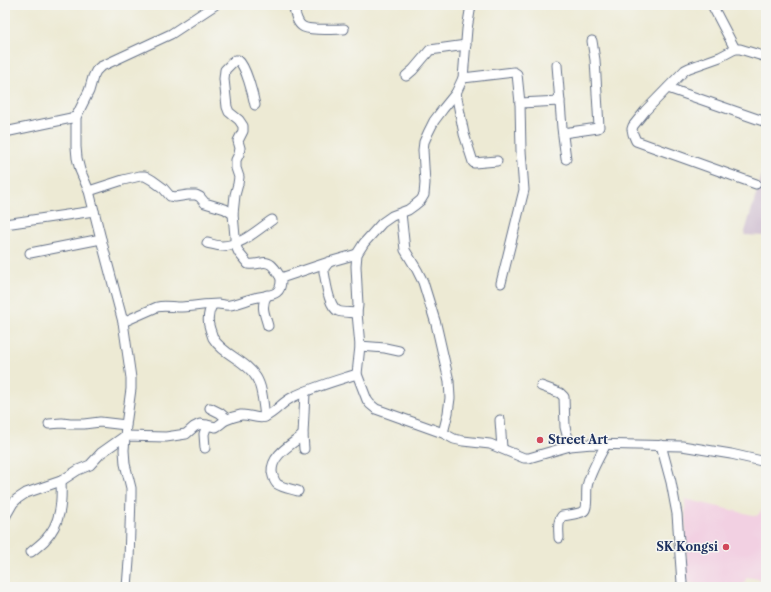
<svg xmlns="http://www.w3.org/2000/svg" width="771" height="592" font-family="'Libre Caslon Text',serif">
	<rect width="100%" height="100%" fill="#f6f6f2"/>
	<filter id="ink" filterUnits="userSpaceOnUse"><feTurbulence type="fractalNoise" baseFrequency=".025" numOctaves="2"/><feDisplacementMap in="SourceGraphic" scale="8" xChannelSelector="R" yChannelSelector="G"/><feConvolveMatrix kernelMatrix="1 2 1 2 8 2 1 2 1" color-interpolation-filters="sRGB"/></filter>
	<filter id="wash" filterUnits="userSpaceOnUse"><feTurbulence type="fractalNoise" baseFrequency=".012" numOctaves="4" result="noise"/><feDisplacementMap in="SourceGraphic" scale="16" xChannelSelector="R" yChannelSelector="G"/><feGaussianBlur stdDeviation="0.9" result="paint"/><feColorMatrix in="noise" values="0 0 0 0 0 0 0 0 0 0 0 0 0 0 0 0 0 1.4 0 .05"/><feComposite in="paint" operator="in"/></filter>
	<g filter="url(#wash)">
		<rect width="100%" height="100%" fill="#edead4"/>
		<polygon fill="#f2d0e2" points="685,499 757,516 766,505 766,580 747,577 742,587 706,587 687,582"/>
		<polygon fill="#cfbed0" points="766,161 766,236 744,235 756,195"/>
	</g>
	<g filter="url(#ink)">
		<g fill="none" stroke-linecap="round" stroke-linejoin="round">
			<defs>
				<g id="minor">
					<path d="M293 5C295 11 296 22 302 26 308 31 336 29 344 29"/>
					<polyline points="471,5 467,29 463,78 456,93 443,109 434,121 428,133 424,142 423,150 425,183 424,195 421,200 415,205 408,210 392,216 382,223 364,243 357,254 356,266 358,305 357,313 360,346 357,374 367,400 370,404 376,409 443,433 454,439 463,441 490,444 524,458 529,458 570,446 592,444 682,446 731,454 766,462"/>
					<polyline points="712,5 735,49"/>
					<polyline points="557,65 562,128 566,159"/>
					<polyline points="406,76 413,70 430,50 466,45"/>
					<polyline points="463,78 514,72 517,74 520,103 521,151 524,190 501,283"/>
					<polyline points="668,88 766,122"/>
					<polyline points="456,93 464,134 473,162 474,163 497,161"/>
					<polyline points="520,103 560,101"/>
					<path d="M255 105C253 95 246 66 238 60H235L225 70 224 79 227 107 229 112 239 120 243 126V131L238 141 240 148 239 154 236 160V168L239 177 238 184 235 195 233 214 235 237V244L239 253 248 264C253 265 256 264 261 263 272 260 276 271 281 278"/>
					<polyline points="5,132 76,117"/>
					<polyline points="563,133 598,128 599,127 595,60 592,41"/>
					<polyline points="756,184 636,141 633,134 632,129 633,126 645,111 685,70 689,68 720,57 735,49 740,49 766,57"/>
					<polyline points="89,191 123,180 140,176 145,176 152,180 163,188 170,196 175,197 188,195 196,195 200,197 205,203 225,209 233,214"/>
					<polyline points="401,213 405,250 417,270 423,282 436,324 449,381 450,398 448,413 443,433"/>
					<polyline points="5,224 94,211"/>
					<path d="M207 243C212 244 217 246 222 246 241 246 257 230 272 220"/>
					<polyline points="30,253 101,239"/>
					<path d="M329 262 324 268V272C326 281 328 306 338 311 343 313 351 312 357 313"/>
					<path d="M267 295C260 307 265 314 268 326"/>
					<path d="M212 305C208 313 207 321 210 329 211 332 212 335 213 338 223 355 246 360 256 377 263 388 263 404 265 417"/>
					<path d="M123 322 157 307C165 305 171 307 178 307 191 307 205 304 218 304 222 304 226 306 230 305 238 304 246 300 254 298 269 294 282 298 281 278L329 262 357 254"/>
					<polyline points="360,346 385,348 399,351"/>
					<polyline points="541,386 560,393 564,397 565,427 570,446"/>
					<polyline points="210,408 220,413 227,419"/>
					<polyline points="500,420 502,448"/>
					<polyline points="49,424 62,423 70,424 84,424 100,422 126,425"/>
					<polyline points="661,445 671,482 677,514 682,583"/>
					<polyline points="205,448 204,434 207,425"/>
					<polyline points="304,449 303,435 305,392"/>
					<path d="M298 491C292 489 283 488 277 484 274 481 273 477 272 472 271 455 291 445 303 435"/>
					<path d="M5 517 13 503 17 499 26 493 61 481 78 470 90 465 101 453 125 436 166 437 186 434 194 427 200 424 216 427C220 425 222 422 226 420 230 418 236 416 241 415 249 414 258 420 265 417 276 412 282 402 293 397 313 387 335 381 357 374"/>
					<path d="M559 538C559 531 557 522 562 516 567 515 580 514 584 511 588 508 586 493 587 487 589 474 600 456 606 444"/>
					<path d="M31 552C36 548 41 544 45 540 61 523 62 503 61 481"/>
					<polyline points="127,587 129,561 131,495 131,488 125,464 124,450 126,425 131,389 131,378 123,322 101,239 89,191 80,170 77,158 76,147 76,117 89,91 93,77 96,71 100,67 171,34 215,5"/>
				</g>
			</defs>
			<use href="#minor" stroke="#647087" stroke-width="11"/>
			<use href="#minor" stroke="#fff" stroke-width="9"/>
		</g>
	</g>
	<g fill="#d1495b" stroke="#f6f6f2" stroke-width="1.5">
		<circle cx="540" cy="440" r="4"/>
		<circle cx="726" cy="547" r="4"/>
	</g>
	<g text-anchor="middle" stroke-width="3" stroke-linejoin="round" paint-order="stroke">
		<g font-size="12" font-weight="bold" fill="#1b2f5e" stroke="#f6f6f2" text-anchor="start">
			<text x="548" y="444">Street Art</text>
			<text x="718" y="551" text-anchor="end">SK Kongsi</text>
		</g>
	</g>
	<rect width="771" height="592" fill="none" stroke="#f6f6f2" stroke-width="20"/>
</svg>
